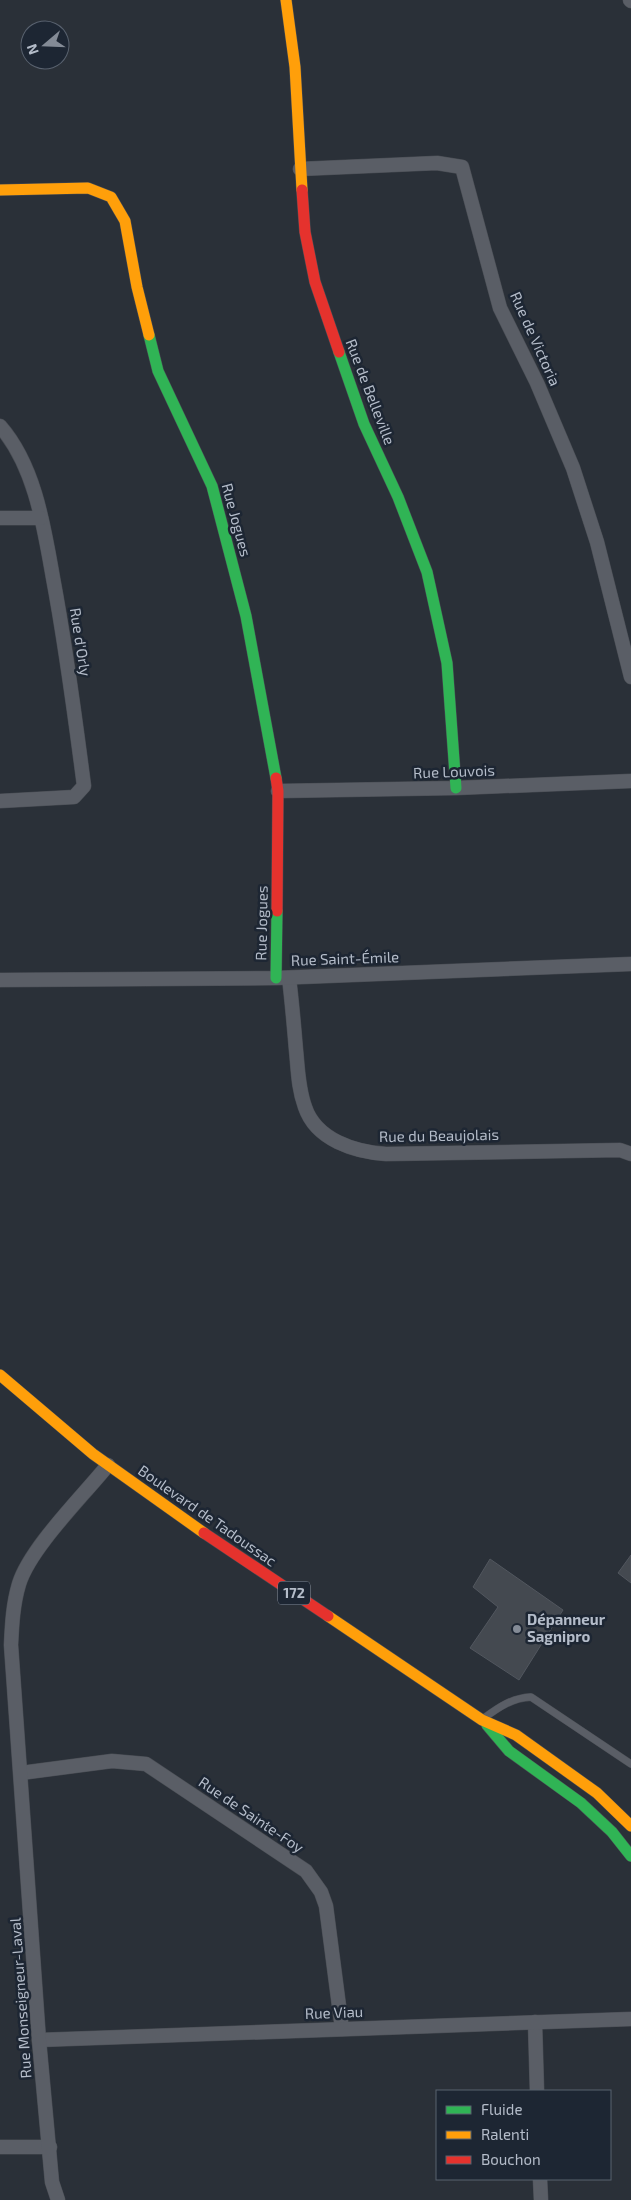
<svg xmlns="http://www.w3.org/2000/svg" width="631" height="2200" font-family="'Exo 2',sans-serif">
	<rect width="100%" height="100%" fill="#2a3038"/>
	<g fill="#444950" stroke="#52575f">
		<polygon points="631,1555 631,1583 618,1573"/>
		<polygon points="490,1559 563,1610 519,1680 470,1648 498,1607 473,1587"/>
	</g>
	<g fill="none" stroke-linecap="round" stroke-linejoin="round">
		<defs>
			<path id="lane" d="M484 1718C499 1707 512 1698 531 1697L631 1764"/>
			<g id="street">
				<polyline points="630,0 631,1"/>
				<polyline points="300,169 437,163 462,167 500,308 537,383 573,468 597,542 631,677"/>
				<path d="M0 426C35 466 44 527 53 578 66 647 75 716 84 786L74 797 0 801"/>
				<polyline points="0,518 41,518"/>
				<polyline points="278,791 456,788 631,781"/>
				<path d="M289 978C292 1002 294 1026 296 1050 298 1069 298 1088 305 1107 316 1140 355 1152 386 1154L620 1150 631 1154"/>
				<polyline points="0,980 276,978 631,964"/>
				<polyline points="21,1773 112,1761 146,1764 306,1871 321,1892 326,1906 342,2029"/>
				<polyline points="535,2022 537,2091"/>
				<polyline points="39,2040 631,2019"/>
				<polyline points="0,2147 50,2147"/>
				<polyline points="540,2179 541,2200"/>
				<path d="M58 2200 52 2182 39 2040 11 1645C12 1624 13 1604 19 1584 30 1548 83 1496 108 1465"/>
			</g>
			<g id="fast">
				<polyline points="149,335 158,371 212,486 246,616 276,778"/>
				<polyline points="339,352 364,424 398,497 427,572 447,663 456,788"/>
				<polyline points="276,978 277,911"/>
				<polyline points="487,1725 509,1751 581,1803 612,1832 631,1856"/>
			</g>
			<g id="slow">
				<polyline points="286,0 295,67 302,190"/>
				<polyline points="0,190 88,188 111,197 125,221 137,287 149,335"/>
				<polyline points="0,1375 93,1454 204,1533"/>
				<polyline points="328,1616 482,1720 516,1735 597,1793 631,1826"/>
			</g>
			<g id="jam">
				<polyline points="302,190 305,232 315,282 339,352"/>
				<polyline points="276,778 278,791 277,911"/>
				<polyline points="204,1533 328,1616"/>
			</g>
		</defs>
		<use href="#lane" stroke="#484c53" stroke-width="8"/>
		<use href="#street" stroke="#484c53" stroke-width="15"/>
		<use href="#fast" stroke="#484c53" stroke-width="12"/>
		<use href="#slow" stroke="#484c53" stroke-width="12"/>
		<use href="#jam" stroke="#484c53" stroke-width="12"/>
		<use href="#lane" stroke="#5a5e66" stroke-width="7"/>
		<use href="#street" stroke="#5a5e66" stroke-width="14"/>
		<use href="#fast" stroke="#30b455" stroke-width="11"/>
		<use href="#slow" stroke="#ff9f0a" stroke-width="11"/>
		<use href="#jam" stroke="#e5322d" stroke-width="11"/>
	</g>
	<circle fill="#848b96" stroke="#1d2633" stroke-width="2" cx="517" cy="1629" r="5"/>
	<g text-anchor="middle" stroke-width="5" stroke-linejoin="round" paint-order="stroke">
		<rect fill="#1d2633" stroke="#878f9c" stroke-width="1" x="278" y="1581.5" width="32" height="23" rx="4"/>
		<g font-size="14" font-weight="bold" fill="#b4bcc9">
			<text x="294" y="1598">172</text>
		</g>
		<g font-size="15" fill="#b4bcc9" stroke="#1d2633">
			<text transform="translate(535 339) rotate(66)" y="5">Rue de Victoria</text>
			<text transform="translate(370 392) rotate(69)" y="5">Rue de Belleville</text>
			<text transform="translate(236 520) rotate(75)" y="5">Rue Jogues</text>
			<text transform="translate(80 642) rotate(81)" y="5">Rue d'Orly</text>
			<text transform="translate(454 772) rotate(-2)" y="5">Rue Louvois</text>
			<text transform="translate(262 923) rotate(-89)" y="5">Rue Jogues</text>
			<text transform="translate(345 959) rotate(-2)" y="5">Rue Saint-Émile</text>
			<text transform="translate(439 1136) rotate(-1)" y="5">Rue du Beaujolais</text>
			<text transform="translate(207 1516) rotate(35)" y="5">Boulevard de Tadoussac</text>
			<text transform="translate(251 1815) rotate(34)" y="5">Rue de Sainte-Foy</text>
			<text transform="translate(21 1998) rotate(-94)" y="5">Rue Monseigneur-Laval</text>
			<text transform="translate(334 2013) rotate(-2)" y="5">Rue Viau</text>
		</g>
		<g font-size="15" font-weight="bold" fill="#b4bcc9" stroke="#1d2633" text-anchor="start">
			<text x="527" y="1625">Dépanneur<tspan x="527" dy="17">Sagnipro</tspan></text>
		</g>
	</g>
	<rect x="436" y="2090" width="175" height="90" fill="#1d2633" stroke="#59626f"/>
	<rect x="446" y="2106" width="25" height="8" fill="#30b455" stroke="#59626f"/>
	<text x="481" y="2115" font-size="15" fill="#b4bcc9">Fluide</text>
	<rect x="446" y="2131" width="25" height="8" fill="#ff9f0a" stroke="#59626f"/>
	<text x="481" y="2140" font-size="15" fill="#b4bcc9">Ralenti</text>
	<rect x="446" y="2156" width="25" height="8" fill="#e5322d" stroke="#59626f"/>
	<text x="481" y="2165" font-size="15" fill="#b4bcc9">Bouchon</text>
	<g transform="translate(45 45) rotate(251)"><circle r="24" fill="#1d2633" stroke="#59626f"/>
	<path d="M0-4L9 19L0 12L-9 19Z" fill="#848b96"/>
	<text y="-8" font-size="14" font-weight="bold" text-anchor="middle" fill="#b4bcc9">N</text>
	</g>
</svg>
